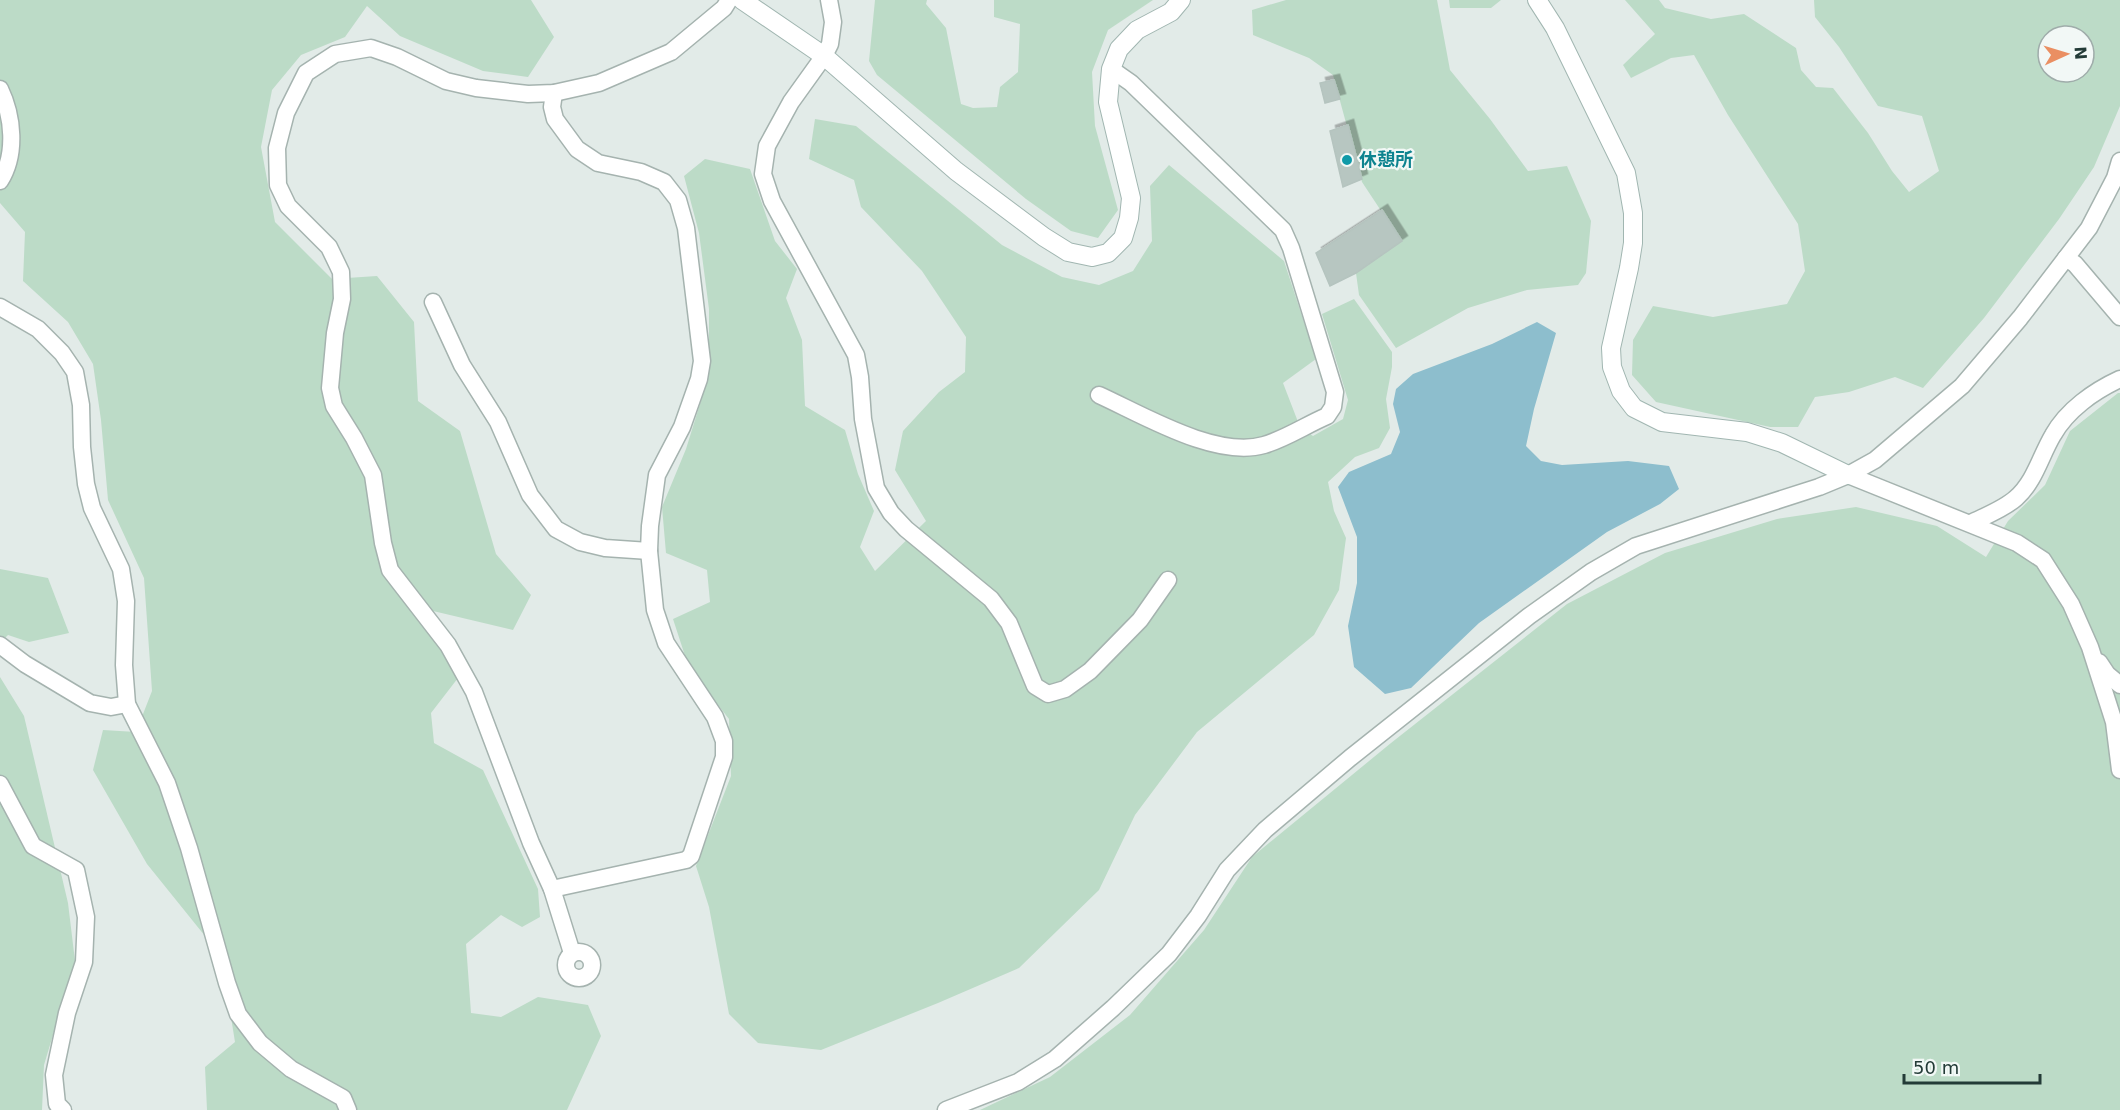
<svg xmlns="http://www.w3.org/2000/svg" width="2120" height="1110" font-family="'DejaVu Sans','Noto Sans JP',sans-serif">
	<defs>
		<filter id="shadow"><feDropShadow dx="5.5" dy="-5.5" stdDeviation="0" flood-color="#0004"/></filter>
	</defs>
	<rect width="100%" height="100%" fill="#e2ebe8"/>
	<g fill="#bcdbc7" fill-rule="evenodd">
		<polygon points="0,0 531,0 554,37 528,77 483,71 400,36 367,6 345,37 301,55 272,90 261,147 275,222 332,279 377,276 414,322 418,401 460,431 496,554 531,595 513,630 412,606 439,642 458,678 431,713 434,743 483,770 538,889 540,917 522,927 501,915 466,944 471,1013 501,1017 538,997 588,1005 601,1036 567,1110 207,1110 205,1067 235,1042 230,1011 205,936 147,864 93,770 103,730 136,732 152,691 144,578 108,500 101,420 93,364 68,322 23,281 25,232 0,203"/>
		<polygon points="875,0 927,0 926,4 946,28 961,104 973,108 997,107 1000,87 1018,72 1020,24 994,17 994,0 1153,0 1108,30 1092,72 1095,126 1118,210 1098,238 1071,231 1026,199 877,75 869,61"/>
		<polygon points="1286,0 1437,0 1450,70 1490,119 1528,171 1567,166 1591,221 1586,273 1578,285 1527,290 1468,308 1396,348 1359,295 1356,273 1401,241 1362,182 1333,75 1309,58 1253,35 1252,10"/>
		<polygon points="1449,0 1501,0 1491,8 1450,8"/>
		<path d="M1625 0H1659L1665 8 1711 19 1744 14 1796 48 1801 70 1816 87 1833 88 1868 133 1892 171 1909 192 1939 171 1922 116 1878 106 1839 47 1815 17 1814 0H2120V106L2094 167 2059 219 1984 318 1923 388 1895 377 1849 392 1815 397 1798 427H1770L1656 402 1632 375 1633 340 1653 306 1713 317 1787 304 1805 271 1798 224 1728 115 1694 55 1671 58 1631 78 1623 65 1655 34ZM2048 36H2084V72H2048Z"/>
		<polygon points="815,119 856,126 1002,245 1062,277 1099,285 1133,271 1152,241 1150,186 1169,165 1284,261 1316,359 1283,383 1300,427 1313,436 1343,419 1348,400 1322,314 1354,299 1392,352 1392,367 1386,399 1390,428 1379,448 1355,457 1328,482 1334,511 1346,538 1339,590 1314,635 1197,732 1135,815 1099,890 1019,968 938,1003 821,1050 758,1043 729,1014 709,907 696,866 731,776 729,719 689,668 673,619 710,602 707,570 666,553 662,507 686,449 709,375 709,309 699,233 684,176 705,159 750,169 775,241 797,269 786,298 802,340 805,406 845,430 858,474 874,511 860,547 875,571 926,521 895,470 903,431 939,392 965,372 966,337 922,271 861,207 854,180 809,159"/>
		<polygon points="2118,393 2120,393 2120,1110 980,1110 1050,1077 1130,1015 1204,930 1252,857 1391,743 1567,604 1665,553 1777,519 1856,507 1937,526 1986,557 2008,521 2045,485 2070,431"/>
		<polygon points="0,569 48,578 69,633 29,642 8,635 0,643"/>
		<polygon points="0,677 24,716 68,903 75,961 44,1065 42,1110 0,1110"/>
	</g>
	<polygon fill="#8dbecd" points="1537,322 1556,333 1534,409 1526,446 1541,461 1562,465 1628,461 1669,466 1679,489 1660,504 1607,532 1479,623 1411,688 1385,694 1354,667 1348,626 1357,583 1357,537 1338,487 1349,472 1391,454 1400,432 1393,404 1396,389 1413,374 1492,344"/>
	<g fill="#b7c6c1" stroke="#b5c4bf" stroke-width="1.5" filter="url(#shadow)">
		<polygon points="1334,80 1340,99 1325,103 1320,83"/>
		<polygon points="1348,125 1362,179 1343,187 1330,131"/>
		<polygon points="1382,210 1402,241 1356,273 1330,286 1316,253"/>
	</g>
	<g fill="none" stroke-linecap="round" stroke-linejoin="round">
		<defs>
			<g id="street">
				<polyline points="829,0 833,22 830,44 824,56 791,102 767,146 763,174 772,201 856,355 860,377 863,419 876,488 891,513 906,529 991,599 1009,623 1035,686 1048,694 1065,689 1090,671 1140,620 1168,580"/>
				<path d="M0 89C13 116 17 154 0 181"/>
				<polyline points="2066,258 2075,264 2120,317"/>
				<polyline points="433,302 462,365 498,422 530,495 556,529 580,542 605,548 649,551"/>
				<polyline points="0,307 38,329 62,353 75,372 81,405 82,447 86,484 92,508 121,569 126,601 124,665 127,704 167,783 189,848 227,983 238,1014 260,1043 291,1069 343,1098 348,1110"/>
				<path d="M1099 395C1143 415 1216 459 1264 445 1285 439 1306 425 1327 416L1333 407 1335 392 1291 248 1283 230 1131 83 1111 69"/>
				<polyline points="1848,475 2017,543 2043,560 2071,604 2090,647 2114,722 2120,770"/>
				<path d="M1971 523C1985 516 2004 509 2016 498 2035 481 2040 457 2053 435 2067 410 2094 391 2120 379"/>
				<polyline points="0,645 25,664 90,703 111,707 127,704"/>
				<polyline points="2099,662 2107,674 2120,685"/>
				<polyline points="0,784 33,846 76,870 86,917 84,962 67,1013 54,1075 57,1104 63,1110"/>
				<polyline points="552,889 686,860 691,856 724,757 724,741 715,717 666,643 655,610 649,551 650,526 657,475 682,427 699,379 702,361 686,228 678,200 664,182 641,172 598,163 577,149 555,119 552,107 554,93"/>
				<circle cx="579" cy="965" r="13"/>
				<polyline points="572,953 552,889 531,843 474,692 448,645 390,570 383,543 373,475 354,438 334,406 330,388 335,333 342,299 341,272 329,247 288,206 278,185 277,148 286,113 306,73 335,54 371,48 397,57 446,81 476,88 528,94 554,93 599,83 671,52 724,8 729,0"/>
				<polyline points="946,1110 1018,1082 1055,1059 1113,1008 1169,954 1198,916 1227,870 1265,830 1350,758 1529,616 1591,572 1636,546 1819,487 1848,475 1875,460 1962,386 2020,318 2089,228 2115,178 2120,161"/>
			</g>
			<g id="secondary">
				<polyline points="742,0 824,56 956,171 1044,237 1068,252 1092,257 1108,253 1123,238 1129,218 1131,198 1108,102 1111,69 1119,49 1137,30 1171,12 1181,0"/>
				<polyline points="1537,0 1555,28 1626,173 1633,213 1633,243 1629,268 1611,348 1612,367 1621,391 1634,408 1662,422 1747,432 1782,443 1848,475"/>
			</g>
		</defs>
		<use href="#street" stroke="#a5b3af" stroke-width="19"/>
		<use href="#secondary" stroke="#a1b6b1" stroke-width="20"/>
		<use href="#street" stroke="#fff" stroke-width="16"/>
		<use href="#secondary" stroke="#fff" stroke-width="18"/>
	</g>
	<circle fill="#0f9aa8" stroke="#f2f8f6" stroke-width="2" cx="1347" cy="160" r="6"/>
	<g text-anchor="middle" stroke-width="4.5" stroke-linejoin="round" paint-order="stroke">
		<g font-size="18" font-weight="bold" fill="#0d838f" stroke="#f2f8f6" text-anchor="start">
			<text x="1359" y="166">休憩所</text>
		</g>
	</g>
	<g transform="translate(2066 54) rotate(86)"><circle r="28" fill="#f2f8f6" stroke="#9facaa" stroke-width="1.5"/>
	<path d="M0-4.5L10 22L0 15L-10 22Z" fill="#ea8f62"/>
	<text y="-9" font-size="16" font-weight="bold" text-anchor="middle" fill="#233b37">N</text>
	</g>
	<path d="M1904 1074v9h136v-9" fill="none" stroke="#233b37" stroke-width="3"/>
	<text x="1913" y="1074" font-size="18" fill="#233b37" stroke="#f2f8f6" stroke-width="4.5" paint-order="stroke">50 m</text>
</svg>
